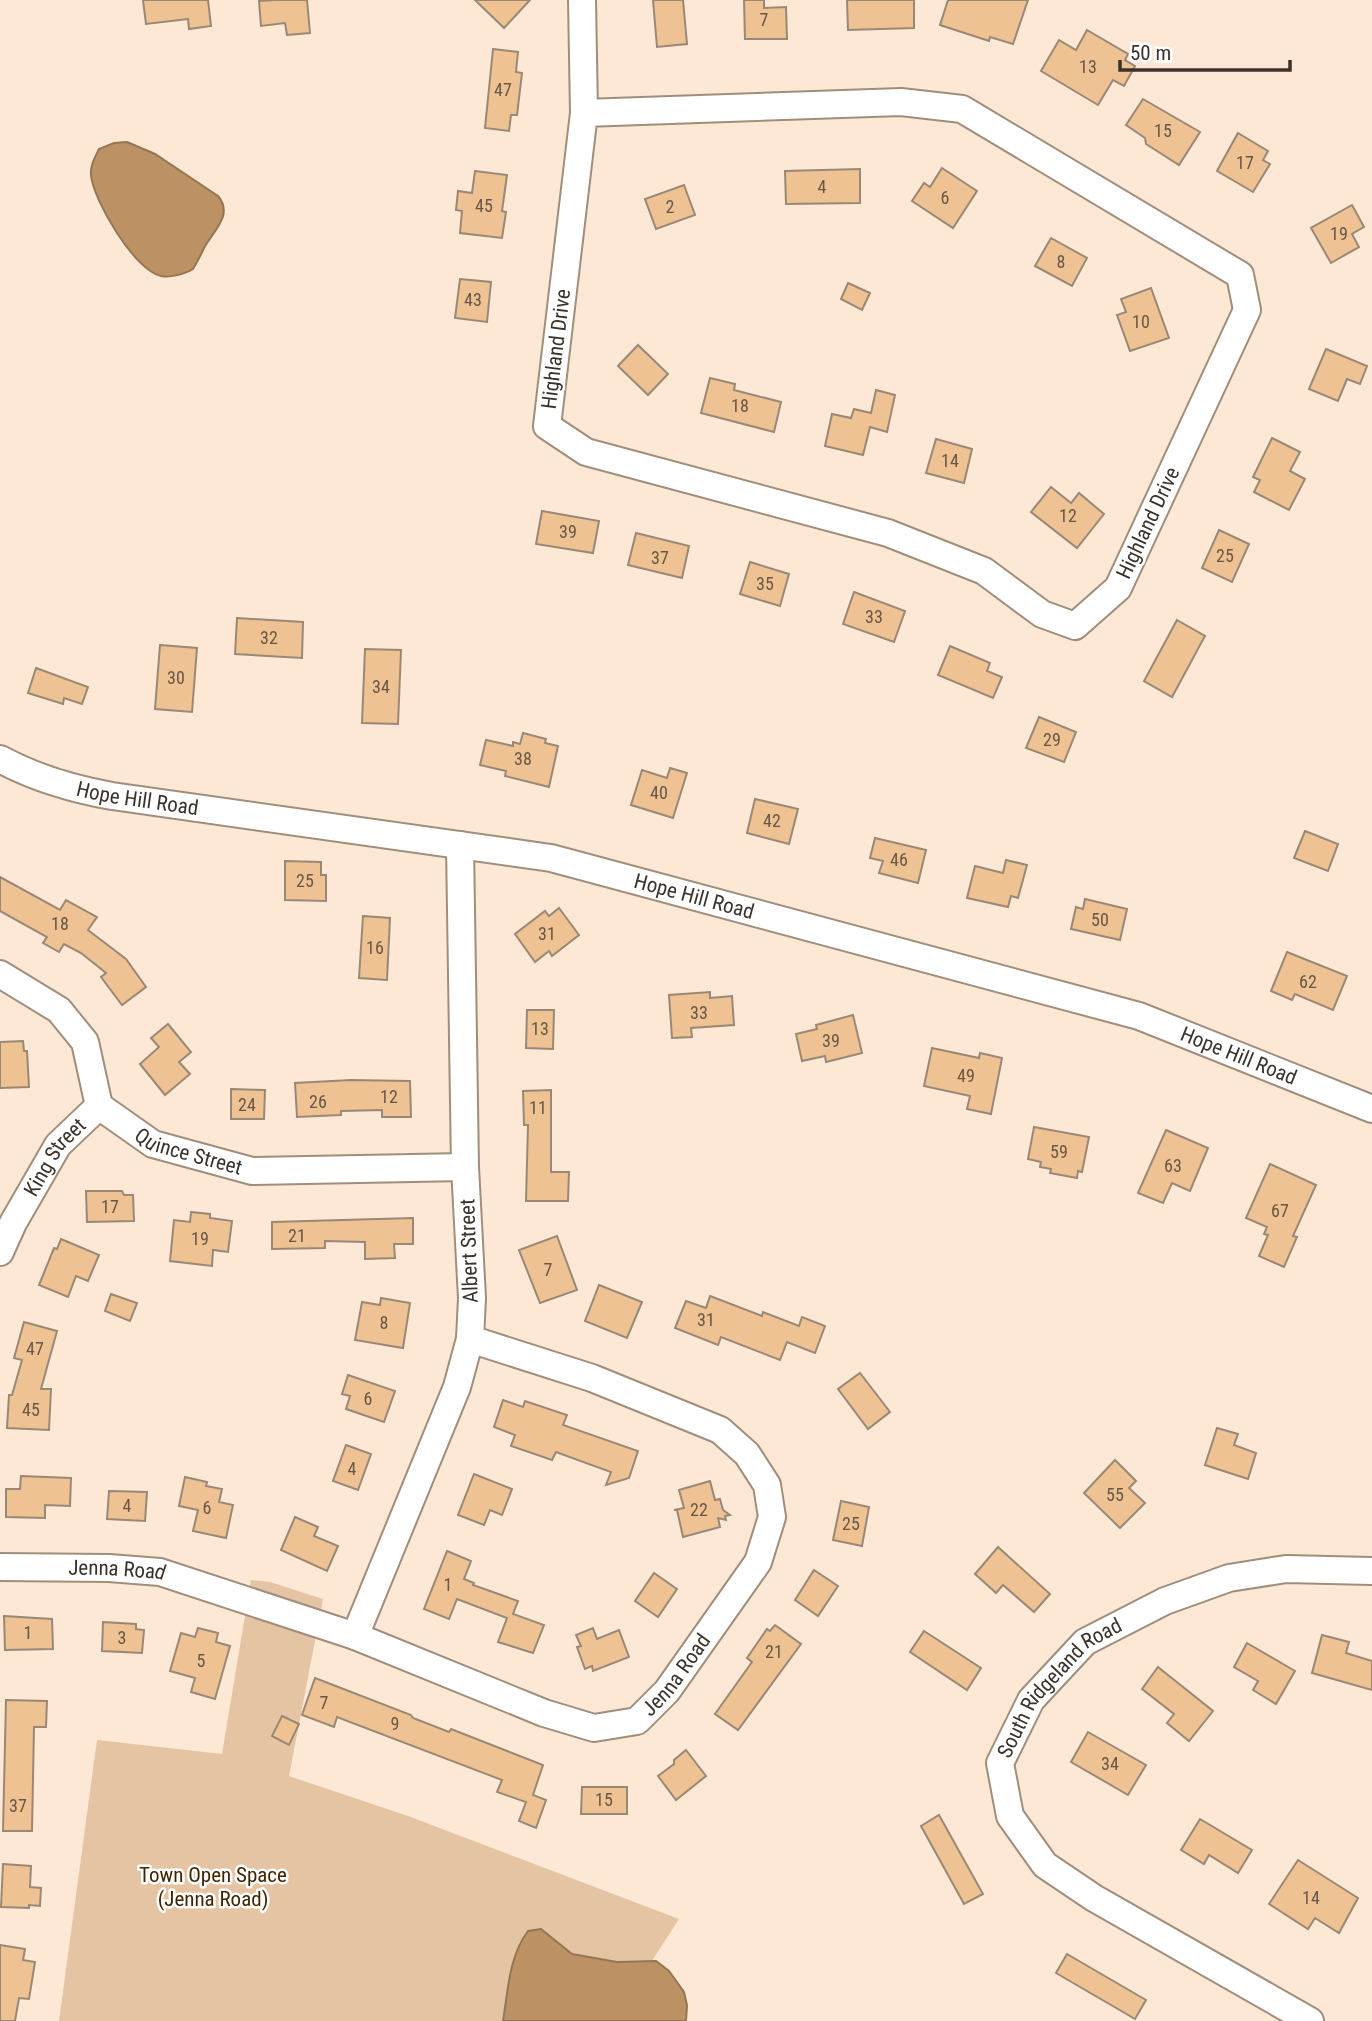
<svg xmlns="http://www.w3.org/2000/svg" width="1372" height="2021" font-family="'Roboto Condensed',sans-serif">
	<rect width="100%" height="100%" fill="#fce8d4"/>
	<polygon fill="#e4c4a3" points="251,1580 270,1582 323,1599 289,1776 408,1816 679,1919 613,2021 59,2021 97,1740 222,1754"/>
	<g fill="#bc9265" stroke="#957654" stroke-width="2">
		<path d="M127 142 155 154 218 196C234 215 213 231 204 248 201 255 197 262 193 269 185 274 170 278 161 276 135 271 93 200 91 175 90 166 95 157 99 149L114 143Z"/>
		<path d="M541 1929 572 1954 617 1962 656 1961 669 1971 684 1992 687 2005 686 2021H503C508 1991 509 1956 528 1931Z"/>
	</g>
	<g fill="#efc293" stroke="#9a8876" stroke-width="2">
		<polygon points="143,0 208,0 211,26 189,29 188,19 146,24"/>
		<polygon points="274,0 307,0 310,33 287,35 285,23 261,26 259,1"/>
		<polygon points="475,0 530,0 504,28"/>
		<polygon points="653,0 683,0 687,44 657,47"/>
		<polygon points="744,0 764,0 764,8 786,7 787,39 745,39"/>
		<polygon points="847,0 914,0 914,28 848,30"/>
		<polygon points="948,0 1028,0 1013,44 990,37 989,41 940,25"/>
		<polygon points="1087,30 1128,54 1125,60 1135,66 1124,86 1113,80 1098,105 1041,71 1059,40 1076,50"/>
		<polygon points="493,49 518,52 516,72 522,73 517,115 511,115 509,131 485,128"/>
		<polygon points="1143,99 1200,132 1179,165 1146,144 1145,138 1126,125"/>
		<polygon points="1238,133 1268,151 1263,160 1270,164 1253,192 1217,171"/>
		<polygon points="942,168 977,191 953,228 912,201 924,183 930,187"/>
		<polygon points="860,169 860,203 786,204 785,171"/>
		<polygon points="475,171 507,175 502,211 506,212 502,238 460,233 462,211 456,210 458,191 472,193"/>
		<polygon points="684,185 695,215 656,229 645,199"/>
		<polygon points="1352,205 1364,227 1352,234 1359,247 1331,263 1311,228"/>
		<polygon points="1051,238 1087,258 1072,286 1035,266"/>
		<polygon points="460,279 491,282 487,322 455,318"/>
		<polygon points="848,283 870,293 862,310 841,299"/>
		<polygon points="1151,288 1169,338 1130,351 1117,315 1126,312 1121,299"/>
		<polygon points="638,345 668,374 648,395 618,366"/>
		<polygon points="1326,349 1367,366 1360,384 1347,379 1338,401 1309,389"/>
		<polygon points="710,378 735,384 734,390 781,402 774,432 701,413"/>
		<polygon points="876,390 895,395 887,432 870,427 863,455 825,446 832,414 851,418 854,409 871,413"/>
		<polygon points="1272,438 1300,452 1290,471 1305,479 1289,510 1254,492 1260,480 1253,477"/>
		<polygon points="936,439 972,449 964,483 926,473"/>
		<polygon points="1051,487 1071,503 1079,493 1104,514 1077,548 1031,512"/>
		<polygon points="542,511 599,521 593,553 536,544"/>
		<polygon points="1219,530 1249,544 1232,582 1202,568"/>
		<polygon points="636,533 689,546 682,578 628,565"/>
		<polygon points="750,562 789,574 780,606 740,594"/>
		<polygon points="854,592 905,611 894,642 843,624"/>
		<polygon points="237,618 303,622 302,658 235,654"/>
		<polygon points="1177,620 1205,636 1172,697 1144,681"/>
		<polygon points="160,645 197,648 192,712 155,709"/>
		<polygon points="950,646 990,663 987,671 1002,677 993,698 938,675"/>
		<polygon points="365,649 401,650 398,724 362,723"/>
		<polygon points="36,668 88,687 82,704 64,698 63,704 28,693"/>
		<polygon points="1039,717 1076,732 1064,762 1026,748"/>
		<polygon points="523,733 546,739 545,743 558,746 549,787 505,776 506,771 480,765 486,740 513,746 513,742 520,744"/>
		<polygon points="670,768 687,773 673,818 631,805 642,770 667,778"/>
		<polygon points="755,799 798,809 789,844 747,833"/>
		<polygon points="1305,831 1338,844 1328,871 1294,858"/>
		<polygon points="875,838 926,850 918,883 879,873 883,861 870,858"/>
		<polygon points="1006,860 1027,865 1018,898 1011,896 1008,907 967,898 975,866 1003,873"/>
		<polygon points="285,861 321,862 321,875 326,875 326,901 285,900"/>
		<polygon points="0,877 60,910 66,900 97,917 88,930 126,959 146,987 122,1005 101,977 106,973 81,953 64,944 59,952 43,943 47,937 0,911"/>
		<polygon points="1085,899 1127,909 1120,940 1071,929 1076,907 1083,909"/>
		<polygon points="559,908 579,935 552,956 549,951 535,962 515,934 545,911 549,916"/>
		<polygon points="363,916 390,918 387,980 359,978"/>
		<polygon points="1287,952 1347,976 1333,1010 1295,994 1292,1000 1271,991"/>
		<polygon points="710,992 710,998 732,996 734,1025 691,1028 692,1037 672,1038 669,995"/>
		<polygon points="527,1010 554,1010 553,1049 526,1048"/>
		<polygon points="853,1015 862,1053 826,1062 825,1056 802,1061 796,1034 817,1029 816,1025"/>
		<polygon points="168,1024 191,1052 179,1062 190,1074 165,1095 140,1064 159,1047 151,1038"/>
		<polygon points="23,1041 24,1051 27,1051 29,1087 0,1088 0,1042"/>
		<polygon points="932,1048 979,1058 980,1053 1002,1058 991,1114 967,1109 970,1096 924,1086"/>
		<polygon points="351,1080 410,1081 411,1117 382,1117 382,1110 341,1111 341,1115 297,1117 295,1083"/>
		<polygon points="231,1089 265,1090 264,1119 231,1119"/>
		<polygon points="551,1090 551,1172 569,1172 568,1201 526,1201 528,1125 524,1125 523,1091"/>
		<polygon points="1034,1127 1089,1137 1082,1172 1078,1171 1077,1178 1050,1173 1051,1169 1040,1167 1041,1162 1028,1159"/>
		<polygon points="1166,1130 1208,1148 1190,1191 1172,1183 1163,1203 1138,1193"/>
		<polygon points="1270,1164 1316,1185 1293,1236 1297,1237 1284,1267 1259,1256 1268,1235 1264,1234 1267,1227 1246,1218"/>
		<polygon points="86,1191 122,1191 124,1195 133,1195 134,1221 87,1222"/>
		<polygon points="191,1212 210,1214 210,1218 232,1221 228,1252 213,1250 212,1266 170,1261 174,1220 190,1222"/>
		<polygon points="413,1218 413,1244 394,1244 395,1258 365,1259 365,1242 325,1241 325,1248 272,1249 272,1222"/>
		<polygon points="557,1236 577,1290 540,1303 519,1250"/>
		<polygon points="61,1239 99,1255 88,1281 76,1276 68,1297 39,1285 54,1248 57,1249"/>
		<polygon points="599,1285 642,1302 627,1338 585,1321"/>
		<polygon points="111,1294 137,1303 130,1321 105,1311"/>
		<polygon points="710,1296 762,1316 763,1312 799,1326 802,1317 825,1326 815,1353 787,1342 780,1360 721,1337 718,1345 675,1328 686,1301 706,1308"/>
		<polygon points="381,1298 410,1303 403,1348 355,1340 362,1302 380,1305"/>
		<polygon points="24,1322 57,1331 41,1389 51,1389 49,1430 7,1428 9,1395 12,1395 22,1360 14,1358"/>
		<polygon points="860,1373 890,1412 868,1429 838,1389"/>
		<polygon points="348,1375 395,1391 384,1422 346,1409 350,1396 342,1394"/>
		<polygon points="503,1400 523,1407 525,1401 567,1415 563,1425 638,1451 629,1478 606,1485 611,1472 556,1452 552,1460 511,1446 515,1435 494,1427"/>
		<polygon points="1217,1428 1238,1434 1234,1445 1256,1453 1248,1479 1205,1465"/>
		<polygon points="346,1445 371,1454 358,1490 333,1481"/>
		<polygon points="1115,1460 1136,1481 1129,1488 1145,1503 1120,1528 1084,1493"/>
		<polygon points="474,1474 512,1489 502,1515 490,1510 484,1525 458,1515"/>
		<polygon points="21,1476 71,1478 70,1506 45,1505 45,1518 6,1517 6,1489 20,1489"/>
		<polygon points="185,1477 207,1482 206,1486 222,1489 219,1502 233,1505 226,1538 193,1531 198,1510 179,1506"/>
		<polygon points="710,1481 715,1500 720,1499 723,1510 730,1515 725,1516 726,1520 718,1518 720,1527 683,1537 677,1510 674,1510 684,1508 679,1490"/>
		<polygon points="109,1491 147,1492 145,1521 107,1519"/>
		<polygon points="841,1501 869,1507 862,1546 833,1540"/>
		<polygon points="295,1517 318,1527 314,1536 338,1546 327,1571 281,1550"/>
		<polygon points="998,1547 1050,1594 1034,1612 1003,1585 996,1593 975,1574"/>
		<polygon points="447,1551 471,1561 464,1579 474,1583 473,1585 518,1601 513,1614 544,1625 533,1653 498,1642 507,1618 457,1599 449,1619 424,1609"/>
		<polygon points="814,1570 838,1586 818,1616 795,1600"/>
		<polygon points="654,1573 677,1589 658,1617 635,1601"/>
		<polygon points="4,1616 52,1619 53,1649 5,1650"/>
		<polygon points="103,1622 136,1624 136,1629 144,1630 142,1653 102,1651"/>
		<polygon points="775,1625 801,1644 738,1730 715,1714 752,1662 747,1658 767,1629 770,1631"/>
		<polygon points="198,1628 218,1633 216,1642 230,1646 215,1699 191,1692 195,1678 170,1671 181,1633 195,1637"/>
		<polygon points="593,1628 597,1639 619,1630 629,1657 593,1671 592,1666 585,1669 577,1647 581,1646 576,1635"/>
		<polygon points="924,1631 981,1668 967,1690 910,1652"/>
		<polygon points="1322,1635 1349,1642 1346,1653 1372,1661 1372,1690 1312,1673"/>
		<polygon points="1247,1643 1295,1671 1276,1704 1253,1690 1258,1681 1234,1667"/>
		<polygon points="1158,1667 1213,1711 1189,1741 1167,1723 1174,1714 1142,1689"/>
		<polygon points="315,1678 411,1715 413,1718 449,1732 451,1729 543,1765 533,1795 546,1800 536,1828 519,1821 526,1802 497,1792 502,1780 337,1717 334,1727 302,1715"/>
		<polygon points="6,1700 47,1701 46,1727 34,1727 32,1831 3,1831"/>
		<polygon points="282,1716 299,1724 289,1745 272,1736"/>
		<polygon points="1088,1732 1146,1765 1128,1795 1071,1762"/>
		<polygon points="686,1750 706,1776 676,1800 658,1776 674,1764 674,1760"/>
		<polygon points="582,1787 627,1787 627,1814 581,1814"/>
		<polygon points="939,1815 983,1894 964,1904 921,1826"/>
		<polygon points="1200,1819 1252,1850 1238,1873 1209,1855 1204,1864 1181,1850"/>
		<polygon points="1298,1860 1358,1898 1339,1933 1315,1918 1308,1929 1269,1904"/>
		<polygon points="3,1864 31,1866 30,1887 41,1888 40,1906 29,1905 29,1908 1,1907"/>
		<polygon points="0,1945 25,1949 23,1960 35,1962 29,1999 19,1998 15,2021 0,2021"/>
		<polygon points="1067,1954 1146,2000 1135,2019 1056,1973"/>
	</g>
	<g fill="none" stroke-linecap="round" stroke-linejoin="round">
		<defs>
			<g id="street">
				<polyline points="582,0 584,113"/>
				<polygon points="901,102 962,109 1240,275 1247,310 1118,588 1075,626 1042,614 984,571 888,533 586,452 547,426 584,113"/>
				<path id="s1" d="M0 759C35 778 73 789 112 796L551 858 1139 1016 1372 1109"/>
				<path id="s2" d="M0 974 59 1010 85 1042 99 1106 153 1144 252 1171 465 1167"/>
				<path id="s3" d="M0 1252 13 1223 58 1145 99 1106"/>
				<path id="s4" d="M0 1567 109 1568 160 1572 355 1636 544 1713 594 1728 637 1721 667 1691 758 1562 772 1517 767 1485 747 1454 720 1430 592 1378 470 1339"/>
				<polyline points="355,1636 457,1387 470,1339 472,1298 465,1167 460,845"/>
				<path id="s5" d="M1310 2021 1094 1898 1045 1865 1010 1816 1000 1763 1031 1700 1085 1642 1165 1601 1229 1578 1286 1569 1372 1571"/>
			</g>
		</defs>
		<use href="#street" stroke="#a08e7b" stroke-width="30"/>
		<use href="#street" stroke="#fff" stroke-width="26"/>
	</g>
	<g text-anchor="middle" stroke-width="5" stroke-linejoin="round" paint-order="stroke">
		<g font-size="18" fill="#685745">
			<text x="764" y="26">7</text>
			<text x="1088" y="73">13</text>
			<text x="503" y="96">47</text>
			<text x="1163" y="137">15</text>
			<text x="1245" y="169">17</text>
			<text x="822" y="193">4</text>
			<text x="945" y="204">6</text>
			<text x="484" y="212">45</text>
			<text x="670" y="213">2</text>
			<text x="1339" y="240">19</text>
			<text x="1061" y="268">8</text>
			<text x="473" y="306">43</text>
			<text x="1141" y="328">10</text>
			<text x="740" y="412">18</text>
			<text x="950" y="467">14</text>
			<text x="1068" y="522">12</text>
			<text x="568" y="538">39</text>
			<text x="1225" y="562">25</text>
			<text x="660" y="564">37</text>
			<text x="765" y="590">35</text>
			<text x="874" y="623">33</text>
			<text x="269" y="644">32</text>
			<text x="176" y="684">30</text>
			<text x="381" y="693">34</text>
			<text x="1052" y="746">29</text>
			<text x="523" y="765">38</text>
			<text x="659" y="799">40</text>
			<text x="772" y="827">42</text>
			<text x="899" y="866">46</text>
			<text x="305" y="887">25</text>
			<text x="1100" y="926">50</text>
			<text x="60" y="930">18</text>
			<text x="547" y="940">31</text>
			<text x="375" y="954">16</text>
			<text x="1308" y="988">62</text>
			<text x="699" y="1019">33</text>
			<text x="540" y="1035">13</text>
			<text x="831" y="1047">39</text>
			<text x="966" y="1082">49</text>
			<text x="389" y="1103">12</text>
			<text x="318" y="1108">26</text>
			<text x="247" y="1111">24</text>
			<text x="538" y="1114">11</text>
			<text x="1059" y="1158">59</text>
			<text x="1173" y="1172">63</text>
			<text x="110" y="1213">17</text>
			<text x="1280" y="1217">67</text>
			<text x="297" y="1242">21</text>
			<text x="200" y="1245">19</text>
			<text x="548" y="1276">7</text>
			<text x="706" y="1326">31</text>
			<text x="384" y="1329">8</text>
			<text x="35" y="1355">47</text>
			<text x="368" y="1405">6</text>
			<text x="31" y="1416">45</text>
			<text x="352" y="1475">4</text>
			<text x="1115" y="1501">55</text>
			<text x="127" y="1512">4</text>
			<text x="207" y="1514">6</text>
			<text x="699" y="1516">22</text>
			<text x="851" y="1530">25</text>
			<text x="448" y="1591">1</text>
			<text x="28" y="1639">1</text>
			<text x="122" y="1644">3</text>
			<text x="774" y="1658">21</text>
			<text x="201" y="1667">5</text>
			<text x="324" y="1709">7</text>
			<text x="395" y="1730">9</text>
			<text x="1110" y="1770">34</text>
			<text x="604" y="1806">15</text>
			<text x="18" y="1812">37</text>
			<text x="1311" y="1904">14</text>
		</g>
		<g font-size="21" fill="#3b332b" stroke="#fff">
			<text transform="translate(556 349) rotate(-83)" y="7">Highland Drive</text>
			<text transform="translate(1148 523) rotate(-65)" y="7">Highland Drive</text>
			<text dy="7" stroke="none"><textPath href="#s1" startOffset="144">Hope Hill Road</textPath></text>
			<text dy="7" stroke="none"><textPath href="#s1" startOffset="710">Hope Hill Road</textPath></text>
			<text dy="7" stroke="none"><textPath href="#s1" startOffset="1278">Hope Hill Road</textPath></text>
			<text dy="7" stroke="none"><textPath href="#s2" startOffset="278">Quince Street</textPath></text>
			<text dy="7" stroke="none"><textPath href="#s3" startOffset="110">King Street</textPath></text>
			<text transform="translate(469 1251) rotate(-92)" y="7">Albert Street</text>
			<text dy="7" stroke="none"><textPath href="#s4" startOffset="117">Jenna Road</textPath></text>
			<text dy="7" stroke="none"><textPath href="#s4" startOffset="726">Jenna Road</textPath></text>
			<text dy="7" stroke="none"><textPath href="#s5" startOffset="520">South Ridgeland Road</textPath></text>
		</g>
		<g font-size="21" fill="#412500" stroke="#fff">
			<text x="213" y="1882">Town Open Space<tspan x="213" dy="24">(Jenna Road)</tspan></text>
		</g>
	</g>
	<path d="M1120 60v10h170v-10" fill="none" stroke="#3b332b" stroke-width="3.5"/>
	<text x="1130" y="60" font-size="21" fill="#3b332b" stroke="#ffffff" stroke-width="5" paint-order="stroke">50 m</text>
</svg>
